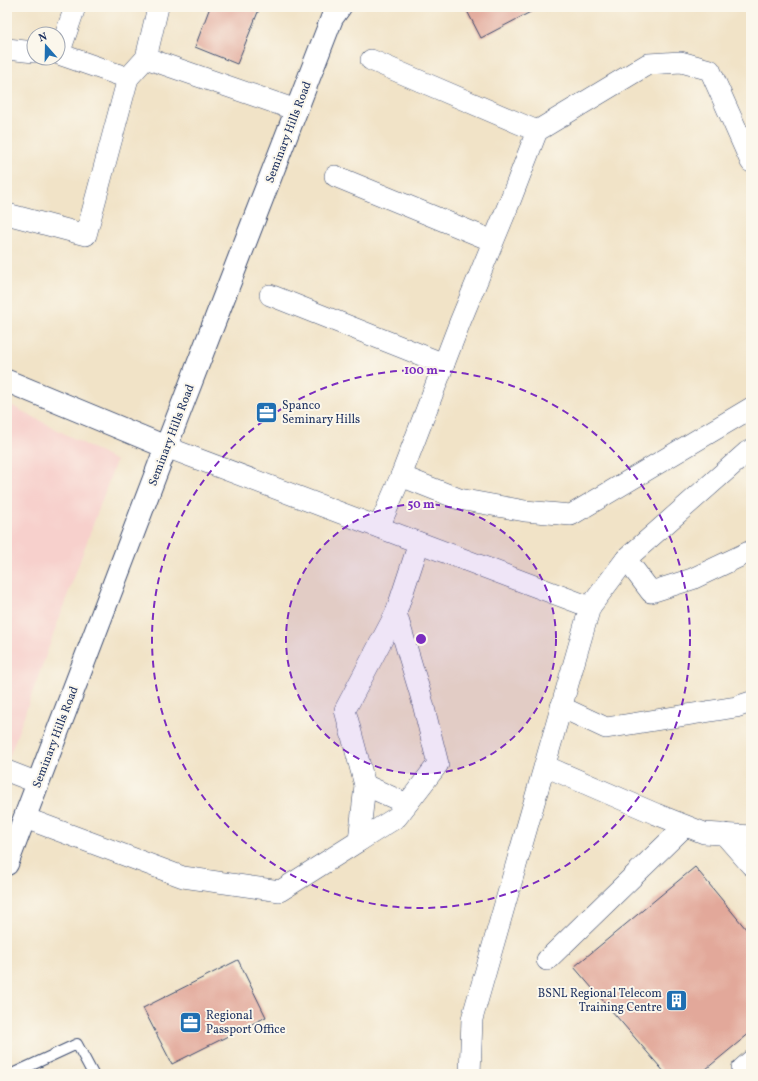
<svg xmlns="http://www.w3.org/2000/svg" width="758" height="1081" font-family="Vollkorn,serif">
	<rect width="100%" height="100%" fill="#fbf7ec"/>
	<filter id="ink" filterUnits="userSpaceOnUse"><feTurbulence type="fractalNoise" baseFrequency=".025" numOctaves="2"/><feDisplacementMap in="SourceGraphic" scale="8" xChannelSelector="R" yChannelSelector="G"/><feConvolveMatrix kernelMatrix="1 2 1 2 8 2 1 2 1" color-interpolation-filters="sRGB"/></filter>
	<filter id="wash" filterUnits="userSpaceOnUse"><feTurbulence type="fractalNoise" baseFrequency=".012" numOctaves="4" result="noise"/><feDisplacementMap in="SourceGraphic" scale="16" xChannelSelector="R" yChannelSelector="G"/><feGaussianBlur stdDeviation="0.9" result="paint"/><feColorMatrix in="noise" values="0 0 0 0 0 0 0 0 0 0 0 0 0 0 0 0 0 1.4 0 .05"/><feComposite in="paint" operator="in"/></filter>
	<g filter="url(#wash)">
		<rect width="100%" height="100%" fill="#f1e3c7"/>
		<polygon fill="#f7d0cc" points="7,403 116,461 7,763"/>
		<g id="blocks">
			<g fill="#e2a89a">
				<polygon points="210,7 260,7 237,64 195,47"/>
				<polygon points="465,7 540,7 481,38"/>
				<polygon points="695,867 751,935 751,1032 700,1074 666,1074 574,967"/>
				<polygon points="238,960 266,1017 172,1064 143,1008"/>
			</g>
		</g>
	</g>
	<g filter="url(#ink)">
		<use href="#blocks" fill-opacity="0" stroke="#3b4a6e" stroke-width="1"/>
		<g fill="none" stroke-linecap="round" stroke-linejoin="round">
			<defs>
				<polyline id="lane" points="12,1074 77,1044 93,1074"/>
				<g id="street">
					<polyline points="75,7 59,54 128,78 146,58 158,7"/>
					<polyline points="7,49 34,52"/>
					<polyline points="146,58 296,110"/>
					<polyline points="371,60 537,131"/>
					<polyline points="335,176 493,241"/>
					<polyline points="7,214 86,235 128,78"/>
					<polyline points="270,295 444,364"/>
					<polyline points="166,447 590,607 472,1019 470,1074"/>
					<polyline points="401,476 459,499 525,511 571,515 751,408"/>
					<polyline points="379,527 401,476 460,322 510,201 537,131 648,64 681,62 710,70 751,162"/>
					<polyline points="626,559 651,592 692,579 751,551"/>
					<polyline points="590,607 626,559 747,452 751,450"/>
					<polyline points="561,707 606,728 736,707 751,702"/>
					<polyline points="545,766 656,814 704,833 751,836"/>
					<polyline points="7,771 38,783"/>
					<polyline points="365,785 407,804"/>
					<polyline points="25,818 183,877 280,891 359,841 365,785 345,710 396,613 419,543"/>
					<polyline points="724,834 751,865"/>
					<polyline points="359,841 397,817 438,764 421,696 396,613"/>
					<polyline points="547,960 685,826"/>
					<polyline points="742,1069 751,1061"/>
				</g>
				<g id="secondary">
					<polyline points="7,381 166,447"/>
					<polyline points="7,864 166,447 332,18 340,7"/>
				</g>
			</defs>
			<use href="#lane" stroke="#3b4a6e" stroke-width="12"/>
			<use href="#street" stroke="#3b4a6e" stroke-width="22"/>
			<use href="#secondary" stroke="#3b4a6e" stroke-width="24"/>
			<use href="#lane" stroke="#fff" stroke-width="10"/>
			<use href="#street" stroke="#fff" stroke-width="21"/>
			<use href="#secondary" stroke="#fff" stroke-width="22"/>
		</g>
	</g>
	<circle cx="421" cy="639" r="135" fill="#7b2cbf" fill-opacity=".12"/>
	<g fill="none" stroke="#7b2cbf" stroke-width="2" stroke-dasharray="7 5">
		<circle cx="421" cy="639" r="135"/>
		<circle cx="421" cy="639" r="269"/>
	</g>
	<defs>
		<symbol id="office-square" viewBox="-11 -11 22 22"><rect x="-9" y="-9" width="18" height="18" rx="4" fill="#1f6fb2" stroke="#fbf7ec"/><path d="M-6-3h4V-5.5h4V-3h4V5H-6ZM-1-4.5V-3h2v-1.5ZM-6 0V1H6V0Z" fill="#fff"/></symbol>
		<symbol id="building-square" viewBox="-11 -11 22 22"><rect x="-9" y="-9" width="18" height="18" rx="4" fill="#1f6fb2" stroke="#fbf7ec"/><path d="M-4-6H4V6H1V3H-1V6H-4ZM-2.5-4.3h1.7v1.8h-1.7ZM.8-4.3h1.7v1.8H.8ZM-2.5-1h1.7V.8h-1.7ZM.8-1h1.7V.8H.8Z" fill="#fff"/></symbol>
	</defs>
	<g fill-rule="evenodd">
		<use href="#office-square" x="254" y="400" width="25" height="25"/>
		<use href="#building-square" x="664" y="988" width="25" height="25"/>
		<use href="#office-square" x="178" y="1010" width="25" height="25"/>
	</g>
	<g text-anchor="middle" stroke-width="4" stroke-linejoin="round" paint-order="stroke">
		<g font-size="12" fill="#1b2f5e" stroke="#fbf7ec">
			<text transform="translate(288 132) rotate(-69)" y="4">Seminary Hills Road</text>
			<text transform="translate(171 435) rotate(-69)" y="4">Seminary Hills Road</text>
			<text transform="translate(55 737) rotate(-69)" y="4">Seminary Hills Road</text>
		</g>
		<g font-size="12" fill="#1b2f5e" stroke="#fbf7ec" text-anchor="start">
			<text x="282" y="409">Spanco<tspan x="282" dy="14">Seminary Hills</tspan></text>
			<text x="662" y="997" text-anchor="end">BSNL Regional Telecom<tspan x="662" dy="14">Training Centre</tspan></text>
			<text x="206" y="1019">Regional<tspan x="206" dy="14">Passport Office</tspan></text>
		</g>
	</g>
	<circle cx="421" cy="639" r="6" fill="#7b2cbf" stroke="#fbf7ec" stroke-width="2"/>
	<g font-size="12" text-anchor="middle" font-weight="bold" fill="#7b2cbf" stroke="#fbf7ec" stroke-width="4" stroke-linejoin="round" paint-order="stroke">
		<text x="421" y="374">100 m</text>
		<text x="421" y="508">50 m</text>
	</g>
	<rect width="758" height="1081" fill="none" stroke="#fbf7ec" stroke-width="24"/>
	<g transform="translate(46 46) rotate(340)"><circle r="19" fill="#fbf7ec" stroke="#a1a7b3"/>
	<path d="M0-3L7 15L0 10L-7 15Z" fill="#1f6fb2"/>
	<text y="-6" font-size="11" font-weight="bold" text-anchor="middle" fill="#1b2f5e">N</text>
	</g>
</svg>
